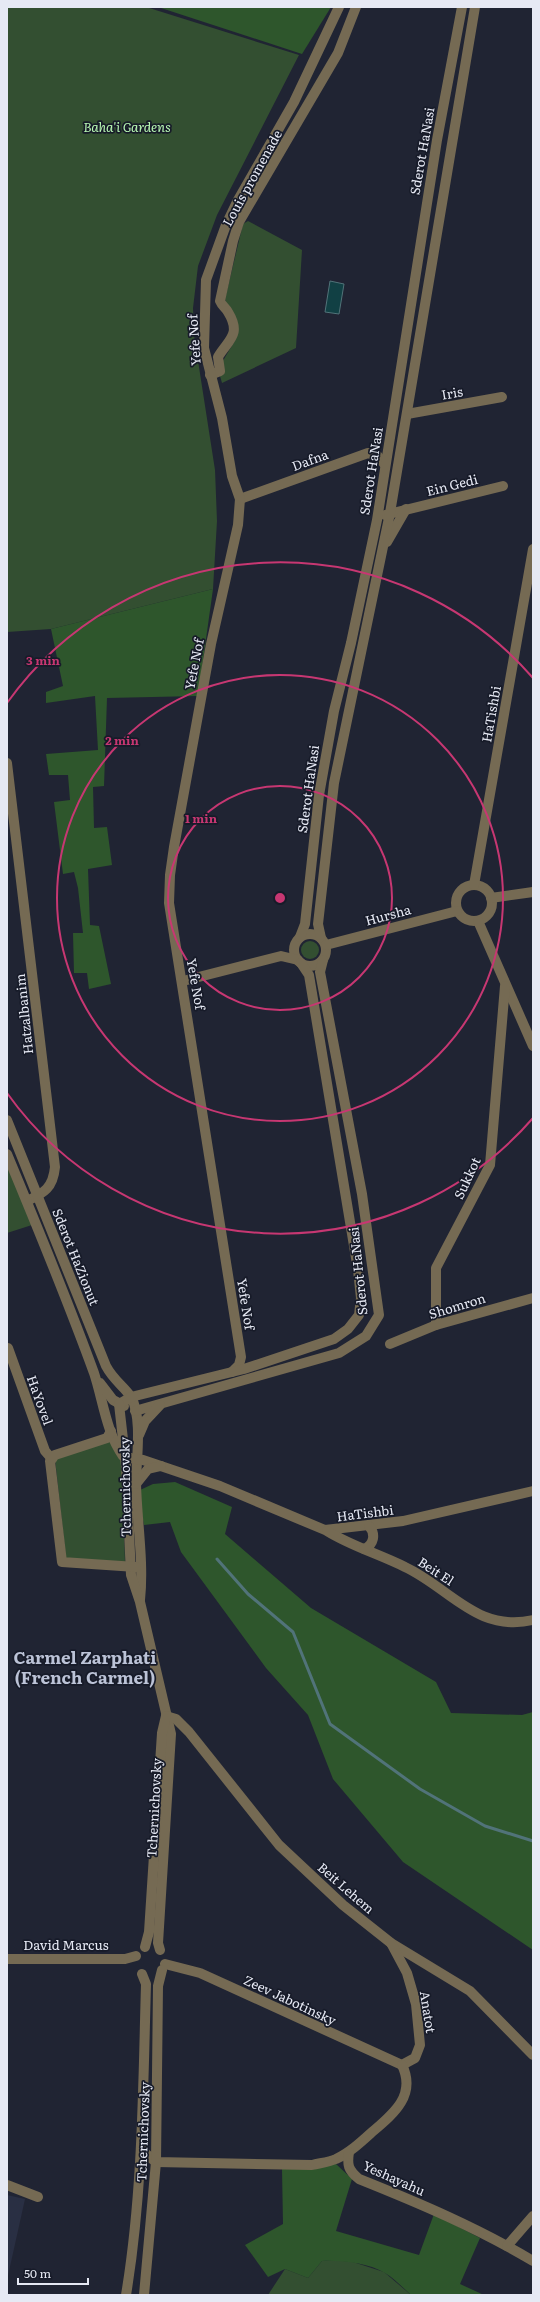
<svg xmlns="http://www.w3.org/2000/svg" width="540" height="2302" font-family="Literata,serif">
	<rect width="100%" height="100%" fill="#202433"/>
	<polygon fill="#292f43" points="7,2195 25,2199 7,2280"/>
	<g fill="#334f31">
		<polygon points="7,7 146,7 299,55 217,215 198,266 193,308 194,335 215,470 217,521 213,589 51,629 7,632"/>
		<polygon points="248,221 302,250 296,348 222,383 218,369 236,339 225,299 243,224"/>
		<circle cx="310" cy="950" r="9"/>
		<polygon points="7,1165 32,1225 7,1233"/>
		<polygon points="111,1441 122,1463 125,1564 66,1558 55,1459"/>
		<polygon points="334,2260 353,2262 384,2272 411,2295 268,2295 285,2269 308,2278 322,2261"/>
	</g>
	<g fill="#2e562c">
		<polygon points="158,7 331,7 302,54"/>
		<polygon points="213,589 198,696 107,698 104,786 93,787 94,828 107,827 112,865 88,869 90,925 99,926 111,984 89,989 87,973 74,973 73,933 83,933 78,888 74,872 63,874 54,802 70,800 68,775 49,775 46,754 98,750 95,696 46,703 46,692 63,686 51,629"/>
		<polygon points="175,1482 232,1507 225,1534 311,1608 436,1682 451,1713 522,1715 533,1712 533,1950 403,1862 333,1779 308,1715 266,1668 181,1552 170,1522 144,1525 140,1504 140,1490 153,1484"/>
		<path d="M336 2164 352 2179 336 2231 419 2255 434 2214 480 2238 460 2284 484 2295H411C403 2288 395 2279 385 2273 369 2263 340 2260 322 2261L308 2278 285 2269 268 2277 245 2245 283 2224 282 2169Z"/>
	</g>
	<polygon fill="#114044" stroke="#517379" points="330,281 344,284 339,314 325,312"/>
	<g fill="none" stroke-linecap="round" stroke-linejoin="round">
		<polyline stroke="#517379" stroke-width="3" points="217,1559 248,1594 293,1632 330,1724 420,1789 485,1826 533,1841"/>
		<g stroke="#756a53" stroke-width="10">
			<path d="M210 375 220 371 218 357C228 340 242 335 228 312 226 308 222 306 220 301L233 241 239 222 338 53 356 7"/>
			<polyline points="407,414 502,397"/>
			<polyline points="240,499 368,453 377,455 385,465"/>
			<polyline points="385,515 503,486"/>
			<polyline points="387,542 406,509"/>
			<path d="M7 763 55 1167C53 1188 44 1193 27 1201"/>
			<circle cx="474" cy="903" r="18"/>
			<polyline points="474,885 533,549"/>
			<polyline points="491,898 533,892"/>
			<polyline points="478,921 533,1046"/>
			<circle cx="310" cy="950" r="16"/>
			<polyline points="300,937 305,924 319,795 334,711 351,643 377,520 437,140 462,7"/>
			<polyline points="321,938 318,924 334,783 390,513 475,7"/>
			<polyline points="326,945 457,911"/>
			<polyline points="183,981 281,956 298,960"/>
			<path d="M7 1120 106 1366C114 1381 124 1386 131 1397 143 1418 136 1461 136 1484 137 1522 144 1562 140 1600"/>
			<path d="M7 1154C37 1226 67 1299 94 1373 103 1400 106 1432 123 1456"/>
			<polyline points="436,1325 436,1268 490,1165 505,986"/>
			<polyline points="390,1344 436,1325 533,1298"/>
			<polyline points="8,1348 45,1451 52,1459"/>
			<polyline points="232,1372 239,1365 241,1357 169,903 170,875 174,847 211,644 238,525 240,499 232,476 222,418 204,348 206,280 226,225 238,200 294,102 339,7"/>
			<polyline points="100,1383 113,1400 124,1406"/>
			<polyline points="119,1404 131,1397 244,1369 334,1339 348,1329 359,1315 361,1298 358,1270 309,975 301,963"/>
			<polyline points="119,1404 126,1466 131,1575 140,1602 171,1734 158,1943 160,1950"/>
			<polyline points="135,1411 339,1353 366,1336 379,1315 362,1194 320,972 323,960"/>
			<polyline points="111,1431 107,1438 55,1455 50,1461 62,1562 136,1567"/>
			<polyline points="139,1435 145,1421 160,1405"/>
			<polyline points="130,1458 143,1460 220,1486 325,1530 403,1521 533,1491"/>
			<polyline points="136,1484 148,1469 161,1466"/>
			<path d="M327 1531C351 1546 379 1554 405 1567 450 1588 477 1633 533 1620"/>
			<path d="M364 1549C374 1545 376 1534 369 1526"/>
			<polyline points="166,1716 176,1719 189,1732 279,1845 343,1905 391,1943 470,1991 533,2055"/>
			<polyline points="391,1943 407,1973 416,2004 420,2045 415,2058 402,2065"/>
			<polyline points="145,1947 149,1932 162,1733 166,1716"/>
			<polyline points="7,1959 125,1959 136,1956"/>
			<polyline points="165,1964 200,1973 402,2065"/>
			<path d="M141 2147 146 2154 156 2162 312 2165C320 2163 329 2162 336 2159 349 2153 360 2143 371 2133 392 2115 417 2096 402 2065"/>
			<path d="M349 2152C347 2165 348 2170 359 2179 419 2203 478 2228 533 2261"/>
			<polyline points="7,2185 38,2197"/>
			<polyline points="507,2246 533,2216"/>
			<path d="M126 2295C143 2192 143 2088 146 1984L142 1974"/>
			<polyline points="144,2295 156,2162 158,1986 162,1970"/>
		</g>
	</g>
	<g fill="none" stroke="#c73772" stroke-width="2">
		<circle cx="280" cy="898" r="112"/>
		<circle cx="280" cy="898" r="223"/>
		<path d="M533 1118A335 335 0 0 1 7 1093M7 703A335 335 0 0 1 533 678"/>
	</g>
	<g text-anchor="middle" stroke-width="3.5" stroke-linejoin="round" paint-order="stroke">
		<g font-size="13" font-style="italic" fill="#b8f8b3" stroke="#171b29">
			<text x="127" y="132">Baha'i Gardens</text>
		</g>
		<g font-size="13" fill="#e6e9f4" stroke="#171b29">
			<text transform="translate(422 151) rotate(-80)" y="5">Sderot HaNasi</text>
			<text transform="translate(252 178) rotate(-61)" y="5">Louis promenade</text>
			<text transform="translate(194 340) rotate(-94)" y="5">Yefe Nof</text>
			<text transform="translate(452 393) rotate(-10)" y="5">Iris</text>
			<text transform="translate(310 460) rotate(-20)" y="5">Dafna</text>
			<text transform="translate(371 471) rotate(-81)" y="5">Sderot HaNasi</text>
			<text transform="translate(452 485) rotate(-14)" y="5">Ein Gedi</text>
			<text transform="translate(194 664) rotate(-79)" y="5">Yefe Nof</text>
			<text transform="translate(491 714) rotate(-80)" y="5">HaTishbi</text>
			<text transform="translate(308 789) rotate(-82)" y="5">Sderot HaNasi</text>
			<text transform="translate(388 915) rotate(-15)" y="5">Hursha</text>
			<text transform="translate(196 984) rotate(80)" y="5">Yefe Nof</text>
			<text transform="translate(24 1014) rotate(-96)" y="5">Hatzalbanim</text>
			<text transform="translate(467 1178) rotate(-65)" y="5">Sukkot</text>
			<text transform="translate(76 1257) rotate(68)" y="5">Sderot HaZionut</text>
			<text transform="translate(358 1271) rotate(-96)" y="5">Sderot HaNasi</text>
			<text transform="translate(246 1304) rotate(81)" y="5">Yefe Nof</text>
			<text transform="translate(457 1306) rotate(-17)" y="5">Shomron</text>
			<text transform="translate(40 1400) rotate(70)" y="5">HaYovel</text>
			<text transform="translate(125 1487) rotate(-91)" y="5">Tchernichovsky</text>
			<text transform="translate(365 1513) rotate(-7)" y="5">HaTishbi</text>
			<text transform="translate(436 1571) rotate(33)" y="5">Beit El</text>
			<text transform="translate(154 1808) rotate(-87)" y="5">Tchernichovsky</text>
			<text transform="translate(346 1888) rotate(41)" y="5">Beit Lehem</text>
			<text x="66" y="1950">David Marcus</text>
			<text transform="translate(290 2000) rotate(25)" y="5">Zeev Jabotinsky</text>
			<text transform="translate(428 2012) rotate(81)" y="5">Anatot</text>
			<text transform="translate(143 2132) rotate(-88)" y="5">Tchernichovsky</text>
			<text transform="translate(394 2178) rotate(24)" y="5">Yeshayahu</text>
		</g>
		<g font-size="17" font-weight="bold" fill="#bcc3d7" stroke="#171b29">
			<text x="85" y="1664">Carmel Zarphati<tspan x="85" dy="20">(French Carmel)</tspan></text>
		</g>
	</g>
	<circle cx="280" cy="898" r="6" fill="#c73772" stroke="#171b29" stroke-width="2"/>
	<g font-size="12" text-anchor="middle" font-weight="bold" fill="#c73772" stroke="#171b29" stroke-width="3.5" stroke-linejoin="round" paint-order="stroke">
		<text x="43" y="665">3 min</text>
		<text x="122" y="745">2 min</text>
		<text x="201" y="823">1 min</text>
	</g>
	<rect width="540" height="2302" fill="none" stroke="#e6e9f4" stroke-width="16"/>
	<path d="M18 2278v6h70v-6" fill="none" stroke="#e6e9f4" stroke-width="2"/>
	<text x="24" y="2278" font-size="12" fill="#e6e9f4" stroke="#171b29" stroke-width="3" paint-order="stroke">50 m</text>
</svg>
